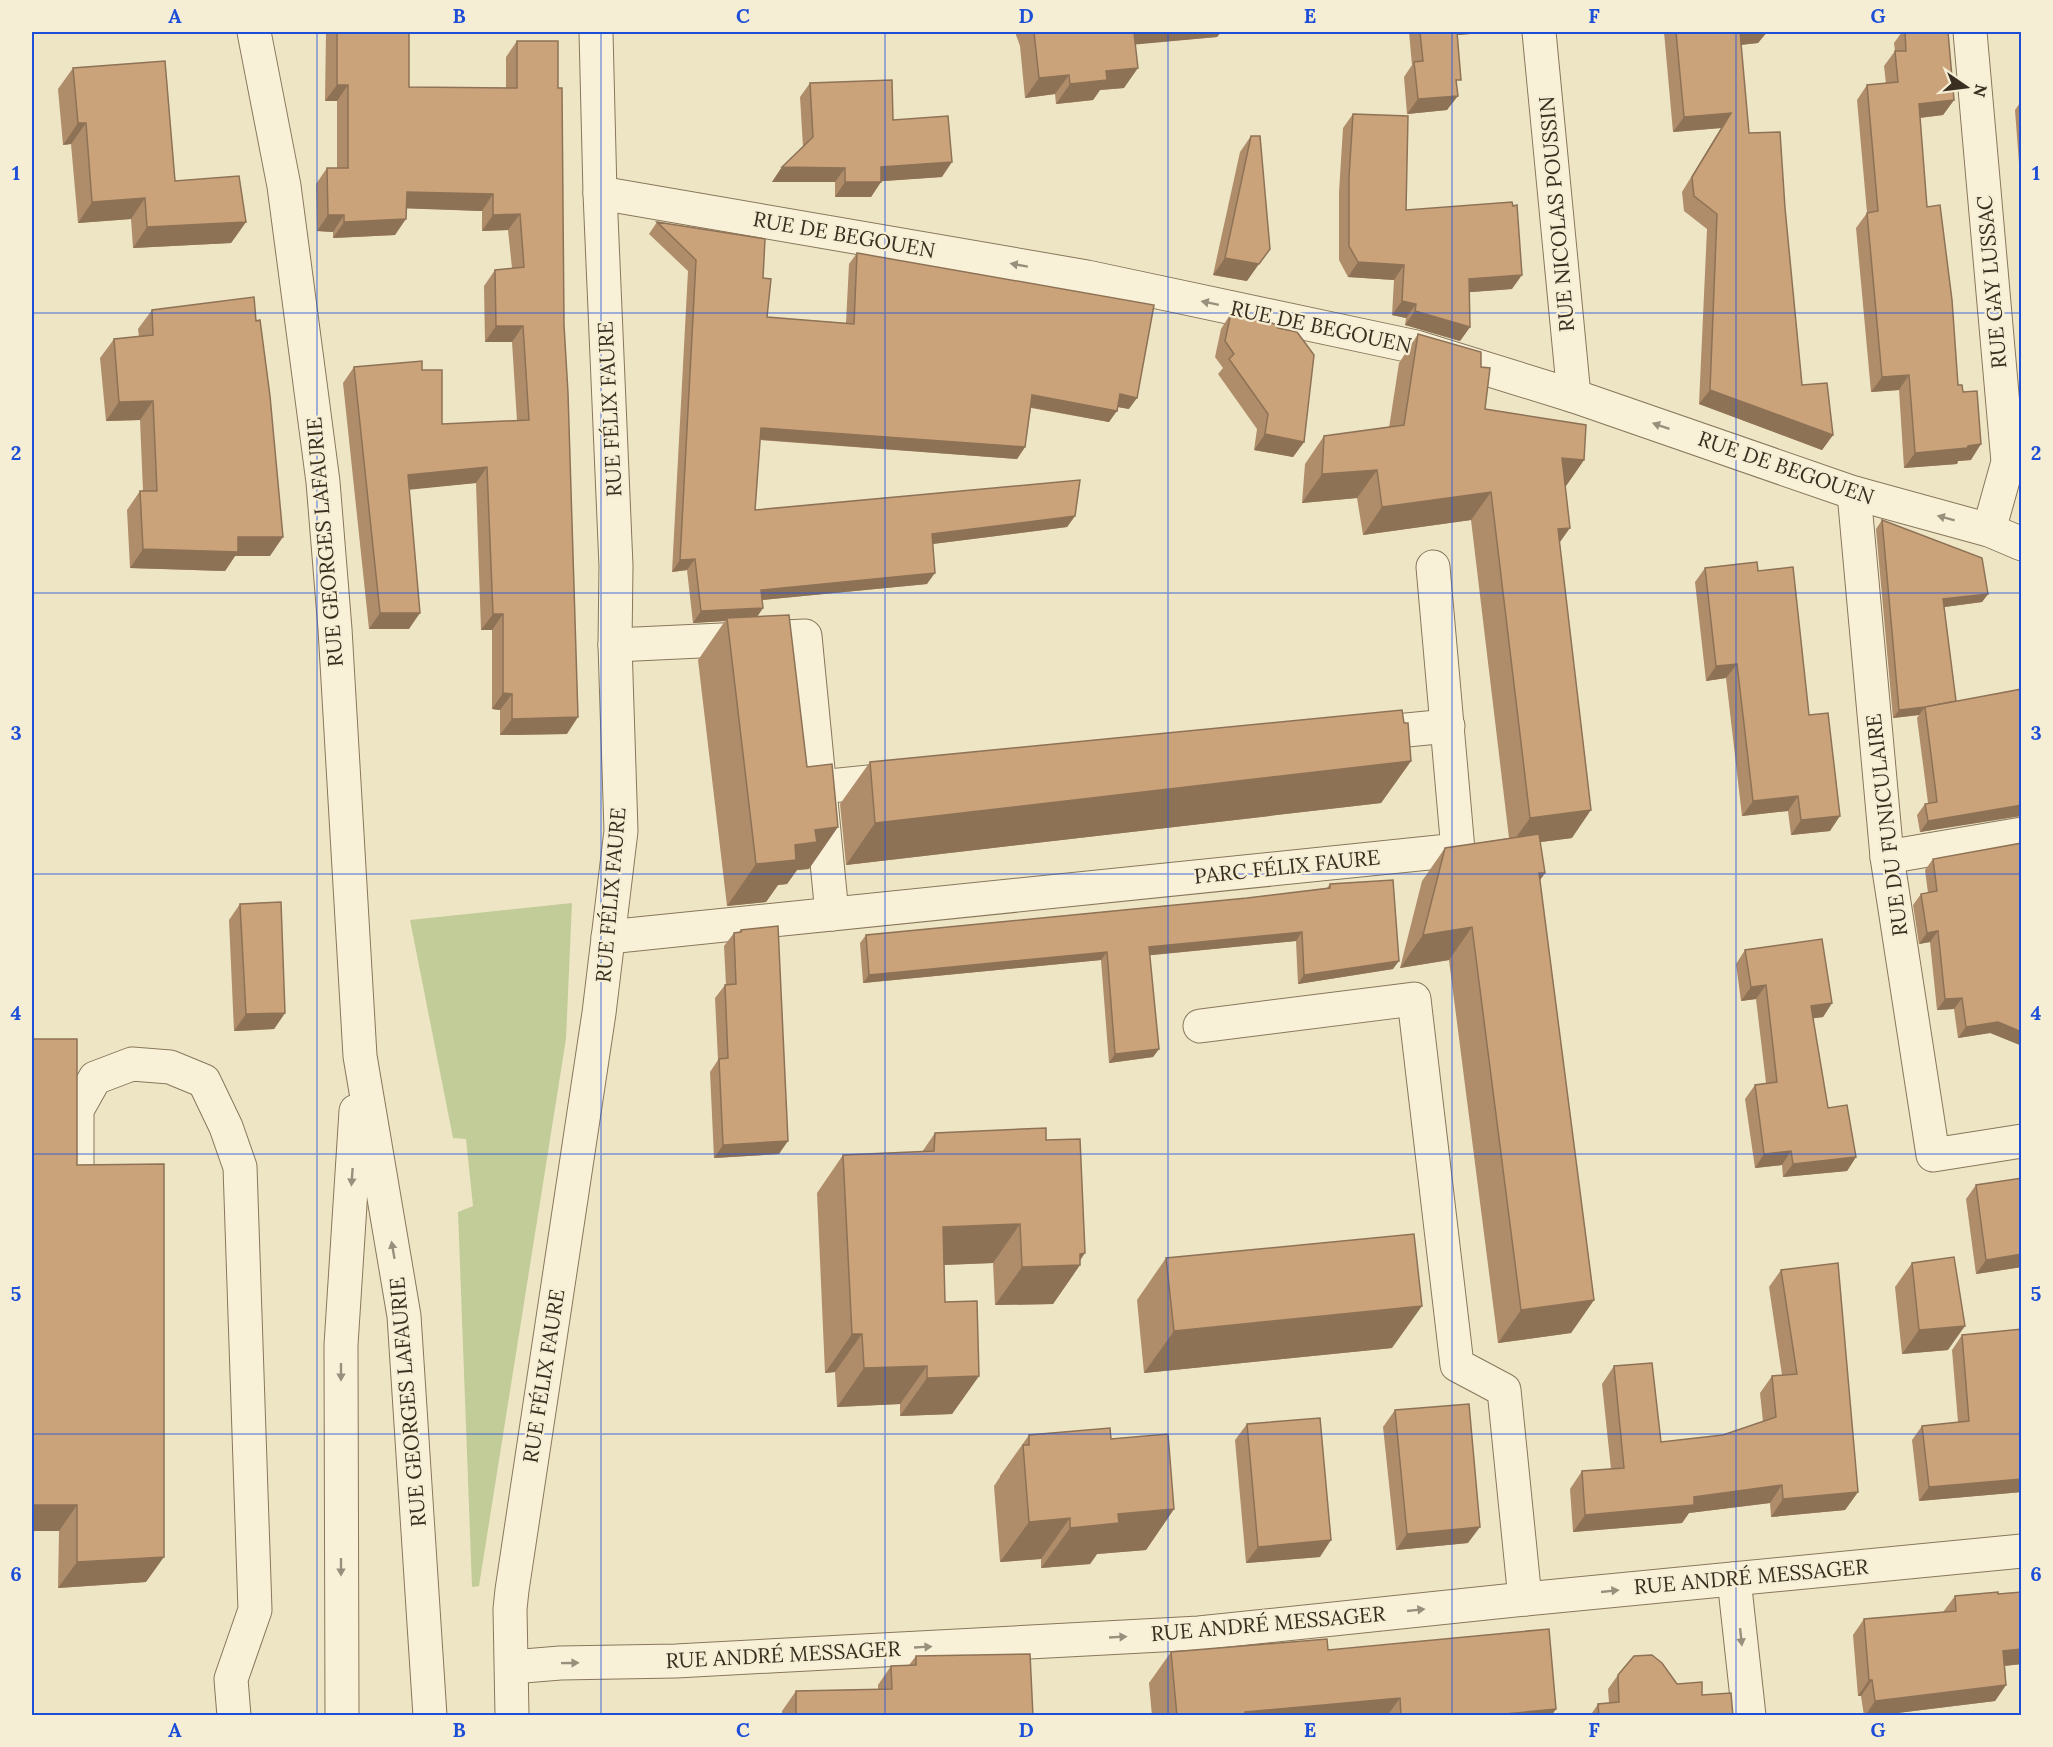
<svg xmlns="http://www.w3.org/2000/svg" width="2053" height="1747" font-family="Lora,serif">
	<rect width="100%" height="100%" fill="#eee5c5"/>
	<polygon fill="#c2cc99" points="572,903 566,1039 479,1586 472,1587 458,1212 473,1206 466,1139 453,1138 410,920"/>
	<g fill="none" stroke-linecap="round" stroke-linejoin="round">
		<defs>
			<g id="minor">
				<polyline points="254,32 284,186 323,482 335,629 360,1056 404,1316 430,1716"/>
				<polyline points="1539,32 1574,396"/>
				<polyline points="1970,32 2008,462 1989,530"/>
				<polyline points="600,193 1087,277 1416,347 1574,396 1854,493 1989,530 2022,544"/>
				<polyline points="1854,493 1887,857 1933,1155 2022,1141"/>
				<polyline points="615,645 805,636 832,914"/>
				<polyline points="1365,734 1448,726"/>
				<polyline points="820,787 898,779"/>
				<polyline points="1887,857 2022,834"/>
				<polyline points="608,937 1458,850 1433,567"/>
				<polyline points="1200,1026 1414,999 1457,1365 1504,1390 1525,1599"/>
				<polyline points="77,1169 77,1110 95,1078 132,1064 170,1067 204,1081 226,1127 240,1167 255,1610 231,1679 234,1716"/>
				<polyline points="1734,1579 1749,1716"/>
				<polyline points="512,1667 560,1663 676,1661 1199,1633 1525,1599 2022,1551"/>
				<polyline points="342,1716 341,1345 356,1111"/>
				<polyline points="512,1716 510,1609 512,1590 599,1013 621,831 615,645 616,566 600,193 596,32"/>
			</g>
		</defs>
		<use href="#minor" stroke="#88775b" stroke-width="35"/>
		<use href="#minor" stroke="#f8f1d8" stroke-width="33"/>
	</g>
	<g fill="#af8c6a">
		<polygon points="326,32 409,32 409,87 506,88 506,57 517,41 567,734 500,735 500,710 492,709 492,630 481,630 476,483 409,489 409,629 369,629 343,383 354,367 422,370 442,424 517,421 512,342 485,342 484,286 495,270 512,268 508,230 482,231 482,211 407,208 395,235 333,238 333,232 317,231 316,184 327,168 337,168 337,101 325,101"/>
		<polygon points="1015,32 1221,32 1217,37 1135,44 1124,88 1100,90 1093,100 1056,104 1055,94 1025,98 1020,46"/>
		<polygon points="1409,32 1472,32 1470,34 1457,35 1456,86 1447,110 1407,114 1404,77 1412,65"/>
		<polygon points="1664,32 1767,32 1758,43 1741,45 1749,133 1785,208 1802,385 1833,435 1822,450 1699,404 1707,229 1684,211 1682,192 1721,128 1673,132"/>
		<polygon points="1902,32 1948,32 1954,100 1943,115 1920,118 1927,207 1971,460 1958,461 1957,464 1904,468 1899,390 1871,392 1856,228 1867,213 1857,100 1867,85 1886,84 1884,66 1895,51 1894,43"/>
		<polygon points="73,68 175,181 246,222 231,243 133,248 131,219 78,223 71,144 63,145 58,89"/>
		<polygon points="810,83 893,120 942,177 881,181 871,197 835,197 835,182 772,182 782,167 803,147 800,97"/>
		<polygon points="2022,100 2022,163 2019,163 2015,110"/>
		<polygon points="1353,114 1406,210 1512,289 1469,292 1470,327 1460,341 1405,325 1406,318 1392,315 1394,280 1348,277 1339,260 1339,192 1343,128"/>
		<polygon points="1251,136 1247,281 1213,275 1240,152"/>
		<polygon points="657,222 763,278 767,317 846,323 849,264 857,253 1129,409 1118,407 1109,422 1031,408 1025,447 1017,459 760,440 755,510 1075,516 1067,527 933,544 927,584 762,600 763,608 757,616 809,869 797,870 787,884 778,885 766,902 727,906 698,660 725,621 693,623 687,570 672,572 688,271 649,234"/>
		<polygon points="152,310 270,556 235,556 225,571 130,568 127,510 140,491 143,491 140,420 106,421 100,358 114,339 139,337 138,329"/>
		<polygon points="1231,313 1304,442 1293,457 1254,450 1257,429 1218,374 1223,368 1215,357 1221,329"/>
		<polygon points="1418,334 1481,367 1485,409 1584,460 1565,487 1559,543 1572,838 1540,842 1545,873 1540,880 1594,1300 1571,1333 1498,1343 1449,960 1400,968 1422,881 1445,848 1509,838 1471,520 1363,535 1357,498 1302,503 1305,464 1324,436 1389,428 1399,363"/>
		<polygon points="1882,520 1988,594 1982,602 1944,607 1956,701 2019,815 1920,832 1917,815 1925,804 1928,803 1917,718 1919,715 1893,718 1876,529"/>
		<polygon points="1705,568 1758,571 1830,831 1791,835 1788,811 1742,816 1726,678 1706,681 1695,582"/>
		<polygon points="1404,723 1411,761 1381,803 846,865 840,804 870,762"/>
		<polygon points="1933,859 1990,1033 1958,1038 1954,1009 1937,1010 1930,942 1919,944 1913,905 1921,894 1928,893 1925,870"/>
		<polygon points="1330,884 1393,969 1298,984 1296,941 1149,955 1159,1049 1153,1057 1109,1063 1101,960 863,983 860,943 866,935 1247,898 1327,888"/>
		<polygon points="240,904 285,1013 274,1029 234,1031 229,920"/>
		<polygon points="741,930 779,1154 714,1158 710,1072 718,1060 715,998 725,985 726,985 724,946 734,933 739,932"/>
		<polygon points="1745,950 1832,1003 1823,1017 1813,1018 1828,1108 1856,1157 1847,1171 1783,1177 1782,1165 1755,1168 1745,1099 1755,1085 1766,1083 1756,999 1741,1001 1736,964"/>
		<polygon points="935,1133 1046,1140 1080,1261 1080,1265 1053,1304 995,1305 993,1263 944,1265 945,1302 979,1376 952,1414 900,1416 900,1404 837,1407 835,1372 825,1373 817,1193 843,1155 922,1152"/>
		<polygon points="77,1165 146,1582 58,1588 59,1531"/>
		<polygon points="1976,1185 2022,1267 1976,1274 1966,1199"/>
		<polygon points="1166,1258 1392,1348 1144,1373 1137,1300"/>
		<polygon points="1912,1263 1948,1350 1902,1354 1895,1287"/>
		<polygon points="1781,1270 1858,1492 1845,1510 1771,1517 1770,1503 1689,1513 1682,1523 1573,1532 1570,1489 1582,1471 1611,1469 1602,1384 1614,1366 1661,1442 1723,1435 1763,1422 1760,1393 1772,1376 1782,1375 1769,1287"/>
		<polygon points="2022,1329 2022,1492 1919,1501 1912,1440 1922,1426 1958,1422 1952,1350 1962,1335"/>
		<polygon points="1395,1410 1468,1543 1396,1550 1383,1427"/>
		<polygon points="1247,1424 1320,1557 1246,1563 1235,1440"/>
		<polygon points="1029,1435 1111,1439 1174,1509 1146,1550 1097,1554 1090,1564 1041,1568 1041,1559 1000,1562 994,1486 1000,1477 1000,1476"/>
		<polygon points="2022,1592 2022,1664 2005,1666 2006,1685 1995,1701 1873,1716 1864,1716 1861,1696 1858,1696 1853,1635 1864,1619 1943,1612 1955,1596"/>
		<polygon points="1328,1650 1556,1709 1551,1716 1152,1716 1149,1683 1171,1652"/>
		<polygon points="916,1656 1033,1716 782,1716 782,1711 796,1691 878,1689 878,1685 891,1666 909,1665"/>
		<polygon points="1618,1675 1677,1684 1702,1695 1733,1716 1590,1716 1598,1704 1609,1703 1608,1689"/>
	</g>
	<g fill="#8e7256">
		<polygon points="1134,32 1221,32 1217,37 1130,45"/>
		<polygon points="1449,32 1472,32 1470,34 1446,36"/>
		<polygon points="1739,32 1767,32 1758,43 1729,46"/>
		<polygon points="1138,68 1124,88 1100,90 1093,100 1056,104 1070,84 1106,71"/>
		<polygon points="1069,75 1055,94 1025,98 1039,78"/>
		<polygon points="337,85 348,85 337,101 325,101"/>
		<polygon points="1458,96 1447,110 1407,114 1418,99"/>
		<polygon points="1954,100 1943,115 1909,119 1919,104"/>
		<polygon points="1731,113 1721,128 1673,132 1684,117"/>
		<polygon points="78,123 86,123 71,144 63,145"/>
		<polygon points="952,162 942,177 871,182 881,167"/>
		<polygon points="782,167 845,168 835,182 772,182"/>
		<polygon points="845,182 881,182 871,197 835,197"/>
		<polygon points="407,192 493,194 482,211 395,208"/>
		<polygon points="145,198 131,219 78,223 92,202"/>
		<polygon points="520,214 508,230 482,231 493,215"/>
		<polygon points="328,215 344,215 333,232 317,231"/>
		<polygon points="406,219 395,235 333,238 344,222"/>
		<polygon points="246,222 231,243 133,248 147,227"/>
		<polygon points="1225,258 1259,264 1247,281 1213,275"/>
		<polygon points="1358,262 1404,265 1394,280 1348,277"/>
		<polygon points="1522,275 1512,289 1459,293 1469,279"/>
		<polygon points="1402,301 1416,304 1406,318 1392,315"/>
		<polygon points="1415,311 1470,327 1460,341 1405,325"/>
		<polygon points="496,326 523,326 512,342 485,342"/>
		<polygon points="1909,375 1899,390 1871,392 1882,377"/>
		<polygon points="1710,390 1833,435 1822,450 1699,404"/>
		<polygon points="1120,394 1137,398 1129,409 1112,406"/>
		<polygon points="1032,395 1117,411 1109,422 1024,406"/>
		<polygon points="153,401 140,420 106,421 119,402"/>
		<polygon points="761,428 1025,447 1017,459 753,439"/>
		<polygon points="1265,434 1304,442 1293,457 1254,450"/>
		<polygon points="1981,444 1971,460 1958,461 1957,464 1904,468 1915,453"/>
		<polygon points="1562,458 1584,460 1564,489"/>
		<polygon points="487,467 476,483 397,491 408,475"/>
		<polygon points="1377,470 1357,498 1302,503 1322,474"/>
		<polygon points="1491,492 1471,520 1363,535 1382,507"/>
		<polygon points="1075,516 1067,527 924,545 932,534"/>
		<polygon points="1570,528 1550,556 1558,529"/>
		<polygon points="238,537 283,537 270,556 235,556 225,571 130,568 143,549"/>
		<polygon points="695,559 687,570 672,572 680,560"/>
		<polygon points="935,573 927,584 753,601 761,590"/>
		<polygon points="1988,594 1982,602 1937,608 1943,599"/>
		<polygon points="763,608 755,620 727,618 725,621 693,623 701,611"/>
		<polygon points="380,613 420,613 409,629 369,629"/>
		<polygon points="493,614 503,614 492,630 481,630"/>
		<polygon points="1737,664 1726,678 1706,681 1716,666"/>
		<polygon points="503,693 512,694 500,710 492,709"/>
		<polygon points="1925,707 1919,715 1893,718 1899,710"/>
		<polygon points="578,717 567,734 500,735 512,719"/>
		<polygon points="1411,761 1381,803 846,865 875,823"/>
		<polygon points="1798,796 1788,811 1742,816 1753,801"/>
		<polygon points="2022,805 2022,816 1920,832 1928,821"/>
		<polygon points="1591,810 1572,838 1510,846 1530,818"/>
		<polygon points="1840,816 1830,831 1791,835 1801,820"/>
		<polygon points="838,827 809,869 797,870 787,884 778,885 766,902 727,906 756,864 795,845 815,830"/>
		<polygon points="1539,873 1545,873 1522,905"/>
		<polygon points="1472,927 1449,960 1400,968 1423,935"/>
		<polygon points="1938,931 1930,942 1919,944 1927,933"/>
		<polygon points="1302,932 1296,941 1143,956 1149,947"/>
		<polygon points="1107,952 1101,960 863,983 869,975"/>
		<polygon points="1399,961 1393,969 1298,984 1304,975"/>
		<polygon points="1766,985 1756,999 1741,1001 1751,987"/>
		<polygon points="1962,998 1954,1009 1937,1010 1945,999"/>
		<polygon points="1832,1003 1823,1017 1802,1020 1811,1006"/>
		<polygon points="285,1013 274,1029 234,1031 246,1014"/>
		<polygon points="1998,1022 2022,1032 2022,1046 1990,1033 1958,1038 1966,1027"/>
		<polygon points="1159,1049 1153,1057 1109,1063 1115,1054"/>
		<polygon points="788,1141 779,1154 714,1158 723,1145"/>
		<polygon points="1791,1151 1782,1165 1755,1168 1764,1154"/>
		<polygon points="1856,1157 1847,1171 1783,1177 1793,1164"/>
		<polygon points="1020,1224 993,1263 916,1266 943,1227"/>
		<polygon points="1085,1253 1077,1265 1080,1265 1053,1304 995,1305 1022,1267"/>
		<polygon points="2022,1254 2022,1267 1976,1274 1986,1260"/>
		<polygon points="1594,1300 1571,1333 1498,1343 1521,1310"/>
		<polygon points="1422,1306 1392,1348 1144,1373 1174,1331"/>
		<polygon points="1965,1326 1948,1350 1902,1354 1919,1330"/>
		<polygon points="852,1334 862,1334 835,1372 825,1373"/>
		<polygon points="927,1366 900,1404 837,1407 864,1368"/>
		<polygon points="979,1376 952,1414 900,1416 927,1378"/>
		<polygon points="2022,1479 2022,1492 1919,1501 1929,1487"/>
		<polygon points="1782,1485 1770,1503 1689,1513 1682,1523 1573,1532 1585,1515 1694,1497"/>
		<polygon points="1858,1492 1845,1510 1771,1517 1783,1499"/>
		<polygon points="32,1505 77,1505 59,1531 32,1531"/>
		<polygon points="1174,1509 1146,1550 1097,1554 1090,1564 1041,1568 1070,1528 1118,1514"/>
		<polygon points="1070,1518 1041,1559 1000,1562 1029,1522"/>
		<polygon points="1480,1527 1468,1543 1396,1550 1407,1534"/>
		<polygon points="1331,1540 1320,1557 1246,1563 1258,1547"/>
		<polygon points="164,1557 146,1582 58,1588 77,1562"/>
		<polygon points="2022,1649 2022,1664 1992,1667 2003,1651"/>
		<polygon points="1869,1680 1872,1680 1861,1696 1858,1696"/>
		<polygon points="2006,1685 1995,1701 1873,1716 1865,1716 1875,1701"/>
		<polygon points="1400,1698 1387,1716 1242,1716 1245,1712"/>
		<polygon points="1556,1709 1551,1716 1484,1716"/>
	</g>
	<g fill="#cba37b" stroke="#8e7256" stroke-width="1.5">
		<polygon points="337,32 409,32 409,87 517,88 517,41 558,41 558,88 562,88 564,325 568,393 578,717 512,719 512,694 503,693 503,614 493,614 487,467 408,475 420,613 380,613 354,367 422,361 422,370 442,370 442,424 529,420 523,326 496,326 495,270 524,267 520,214 493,215 493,194 407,192 406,219 344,222 344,215 328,215 327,168 348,168 348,85 337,85"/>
		<polygon points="1034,32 1139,32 1134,33 1138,68 1106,71 1107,80 1070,84 1069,75 1039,78"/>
		<polygon points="1420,32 1457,32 1461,80 1456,80 1458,96 1418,99 1414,62 1423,61"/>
		<polygon points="1676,32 1740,32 1749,133 1780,132 1785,208 1802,385 1827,383 1833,435 1710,390 1717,214 1694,196 1692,177 1731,113 1684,117"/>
		<polygon points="1905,32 1948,32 1954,100 1919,104 1927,207 1940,205 1952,300 1958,385 1962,385 1963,392 1977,391 1981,444 1968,446 1967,448 1915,453 1909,375 1882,377 1867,213 1878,211 1867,85 1898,82 1895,51 1906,51"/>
		<polygon points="165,61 175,181 239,176 246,222 147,227 145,198 92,202 86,123 78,123 73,68"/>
		<polygon points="892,80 893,120 948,116 952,162 881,167 881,182 845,182 845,168 782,167 813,137 810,83"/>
		<polygon points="1353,114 1408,116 1406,210 1512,202 1513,206 1517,205 1522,275 1469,279 1470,327 1415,311 1416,304 1402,301 1404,265 1358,262 1349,246 1349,177"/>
		<polygon points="1251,136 1260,136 1270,249 1259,264 1225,258"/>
		<polygon points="657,222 765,239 763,278 771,279 767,317 854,324 857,253 1154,305 1137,398 1120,394 1117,411 1032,395 1025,447 761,428 755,510 1080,480 1075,516 932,534 935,573 761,590 763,608 701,611 695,559 680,560 696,260"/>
		<polygon points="254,297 256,321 260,320 270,396 283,537 238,537 238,552 143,549 140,491 157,491 153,401 119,402 114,339 153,335 152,310"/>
		<polygon points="1231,313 1275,324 1278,328 1297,332 1314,355 1304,442 1265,434 1268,414 1229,359 1234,354 1225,341"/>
		<polygon points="1418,334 1481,352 1481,367 1490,368 1485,409 1586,425 1584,460 1562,458 1570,528 1558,529 1591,810 1530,818 1491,492 1382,507 1377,470 1322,474 1324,436 1404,425"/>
		<polygon points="1882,520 1982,558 1988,594 1943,599 1956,701 1925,707 1899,710"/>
		<polygon points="1757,562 1758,571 1793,567 1809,715 1828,713 1840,816 1801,820 1798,796 1753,801 1737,664 1716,666 1705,568"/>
		<polygon points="789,615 807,767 832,764 838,827 815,830 817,842 795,845 796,860 756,864 727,618"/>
		<polygon points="2022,689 2022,805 1928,821 1925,804 1937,802 1925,707"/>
		<polygon points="1402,710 1404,723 1408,723 1411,761 875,823 870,762"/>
		<polygon points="1539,834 1545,873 1539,873 1594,1300 1521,1310 1472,927 1423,935 1445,848"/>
		<polygon points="2022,843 2022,1032 1998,1022 1966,1027 1962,998 1945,999 1938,931 1927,933 1921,894 1937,891 1933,859"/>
		<polygon points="1393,880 1399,961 1304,975 1302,932 1149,947 1159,1049 1115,1054 1107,952 869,975 866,935 1247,898 1330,888 1330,884"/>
		<polygon points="281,902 285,1013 246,1014 240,904"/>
		<polygon points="778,926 788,1141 723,1145 719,1059 728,1058 725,985 736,984 734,933 741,932 741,930"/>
		<polygon points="1822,939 1832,1003 1811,1006 1828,1108 1847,1105 1856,1157 1793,1164 1791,1151 1764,1154 1755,1085 1777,1082 1766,985 1751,987 1745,950"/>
		<polygon points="32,1039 77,1039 77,1165 164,1164 164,1557 77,1562 77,1505 32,1505"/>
		<polygon points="1046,1128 1046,1140 1080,1139 1085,1253 1080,1254 1080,1265 1022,1267 1020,1224 943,1227 945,1302 977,1301 979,1376 927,1378 927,1366 864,1368 862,1334 852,1334 843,1155 934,1151 935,1133"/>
		<polygon points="2022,1178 2022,1254 1986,1260 1976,1185"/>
		<polygon points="1414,1234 1422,1306 1174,1331 1166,1258"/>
		<polygon points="1954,1257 1965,1326 1919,1330 1912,1263"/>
		<polygon points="1838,1263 1858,1492 1783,1499 1782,1485 1694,1497 1694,1505 1585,1515 1582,1471 1624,1468 1614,1366 1652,1363 1661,1442 1723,1435 1776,1417 1772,1376 1797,1374 1781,1270"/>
		<polygon points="2022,1329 2022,1479 1929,1487 1922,1426 1969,1421 1962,1335"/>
		<polygon points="1469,1404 1480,1527 1407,1534 1395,1410"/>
		<polygon points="1320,1418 1331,1540 1258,1547 1247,1424"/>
		<polygon points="1110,1428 1111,1439 1168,1434 1174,1509 1118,1514 1119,1523 1070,1528 1070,1518 1029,1522 1023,1445 1029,1445 1029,1435"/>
		<polygon points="1998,1592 1998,1594 2022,1592 2022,1649 2003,1651 2006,1685 1875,1701 1872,1680 1869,1680 1864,1619 1956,1611 1955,1596"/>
		<polygon points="1549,1629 1556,1709 1484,1716 1401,1716 1400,1698 1245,1712 1245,1716 1177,1716 1171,1652 1327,1639 1328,1650"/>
		<polygon points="1030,1654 1033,1716 796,1716 796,1691 892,1689 891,1666 916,1665 916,1656"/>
		<polygon points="1652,1655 1662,1663 1677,1684 1702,1682 1702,1695 1731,1693 1733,1716 1599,1716 1598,1704 1619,1702 1618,1675 1634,1656"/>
	</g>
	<defs><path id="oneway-solid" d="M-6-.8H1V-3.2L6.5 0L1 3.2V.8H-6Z" transform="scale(1.5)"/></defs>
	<g fill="#98907c">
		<use href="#oneway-solid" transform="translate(1019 265) rotate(-170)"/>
		<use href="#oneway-solid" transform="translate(1210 303) rotate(-168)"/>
		<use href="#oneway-solid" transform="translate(1661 426) rotate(-161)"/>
		<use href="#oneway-solid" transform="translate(1946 518) rotate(-165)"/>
		<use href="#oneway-solid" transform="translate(352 1177) rotate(94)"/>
		<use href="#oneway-solid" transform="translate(393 1250) rotate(-100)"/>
		<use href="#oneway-solid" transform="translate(341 1372) rotate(90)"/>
		<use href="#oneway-solid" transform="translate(341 1567) rotate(90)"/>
		<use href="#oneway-solid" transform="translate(1610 1591) rotate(-6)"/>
		<use href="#oneway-solid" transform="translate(1416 1610) rotate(-6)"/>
		<use href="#oneway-solid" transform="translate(1118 1637) rotate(-3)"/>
		<use href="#oneway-solid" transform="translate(1741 1637) rotate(84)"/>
		<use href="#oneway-solid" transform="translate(923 1647) rotate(-3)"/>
		<use href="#oneway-solid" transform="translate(570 1663) rotate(-1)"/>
	</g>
	<path fill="none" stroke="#1d4ed8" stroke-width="1.5" stroke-opacity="0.55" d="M317 32V1716M601 32V1716M885 32V1716M1168 32V1716M1452 32V1716M1736 32V1716M32 313H2022M32 593H2022M32 874H2022M32 1154H2022M32 1434H2022"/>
	<g text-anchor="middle" stroke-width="4.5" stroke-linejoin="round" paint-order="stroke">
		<g font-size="21" fill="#392e1f" stroke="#f5eed4">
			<text transform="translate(1557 214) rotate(-95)" y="7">RUE NICOLAS POUSSIN</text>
			<text transform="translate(844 235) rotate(10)" y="7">RUE DE BEGOUEN</text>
			<text transform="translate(1992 282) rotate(-95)" y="7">RUE GAY LUSSAC</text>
			<text transform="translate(1321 327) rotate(12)" y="7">RUE DE BEGOUEN</text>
			<text transform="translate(610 409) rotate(-93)" y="7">RUE FÉLIX FAURE</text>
			<text transform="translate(1786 468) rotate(19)" y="7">RUE DE BEGOUEN</text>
			<text transform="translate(325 542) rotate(-95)" y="7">RUE GEORGES LAFAURIE</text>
			<text transform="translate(1887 825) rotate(-97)" y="7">RUE DU FUNICULAIRE</text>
			<text transform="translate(1287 867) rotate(-6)" y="7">PARC FÉLIX FAURE</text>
			<text transform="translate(611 895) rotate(-85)" y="7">RUE FÉLIX FAURE</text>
			<text transform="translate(544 1376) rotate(-81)" y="7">RUE FÉLIX FAURE</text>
			<text transform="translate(408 1402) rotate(-95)" y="7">RUE GEORGES LAFAURIE</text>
			<text transform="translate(1751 1577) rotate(-5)" y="7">RUE ANDRÉ MESSAGER</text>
			<text transform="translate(1268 1624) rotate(-5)" y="7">RUE ANDRÉ MESSAGER</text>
			<text transform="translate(783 1655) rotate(-3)" y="7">RUE ANDRÉ MESSAGER</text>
		</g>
	</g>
	<rect width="2053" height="1747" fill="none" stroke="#f5eed4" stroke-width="66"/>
	<g transform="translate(1966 87) rotate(104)" stroke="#f5eed4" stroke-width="4.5" paint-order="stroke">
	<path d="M0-4.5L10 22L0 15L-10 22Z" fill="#392e1f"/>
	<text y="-9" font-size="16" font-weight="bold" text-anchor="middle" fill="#392e1f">N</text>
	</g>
	<rect x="33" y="33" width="1987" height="1681" fill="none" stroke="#1d4ed8" stroke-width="2"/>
	<g font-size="20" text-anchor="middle" font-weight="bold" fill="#1d4ed8">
		<text x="175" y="23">A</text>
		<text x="459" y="23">B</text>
		<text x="743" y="23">C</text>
		<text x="1026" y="23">D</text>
		<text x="1310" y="23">E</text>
		<text x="1594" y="23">F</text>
		<text x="1878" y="23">G</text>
		<text x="16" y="180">1</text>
		<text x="2036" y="180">1</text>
		<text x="16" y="460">2</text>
		<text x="2036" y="460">2</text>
		<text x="16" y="740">3</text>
		<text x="2036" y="740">3</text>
		<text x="16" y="1020">4</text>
		<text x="2036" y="1020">4</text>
		<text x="16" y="1301">5</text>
		<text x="2036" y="1301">5</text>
		<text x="16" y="1581">6</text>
		<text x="2036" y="1581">6</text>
		<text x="175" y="1737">A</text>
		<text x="459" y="1737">B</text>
		<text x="743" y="1737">C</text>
		<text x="1026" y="1737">D</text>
		<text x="1310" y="1737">E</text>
		<text x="1594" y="1737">F</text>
		<text x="1878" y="1737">G</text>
	</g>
</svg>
